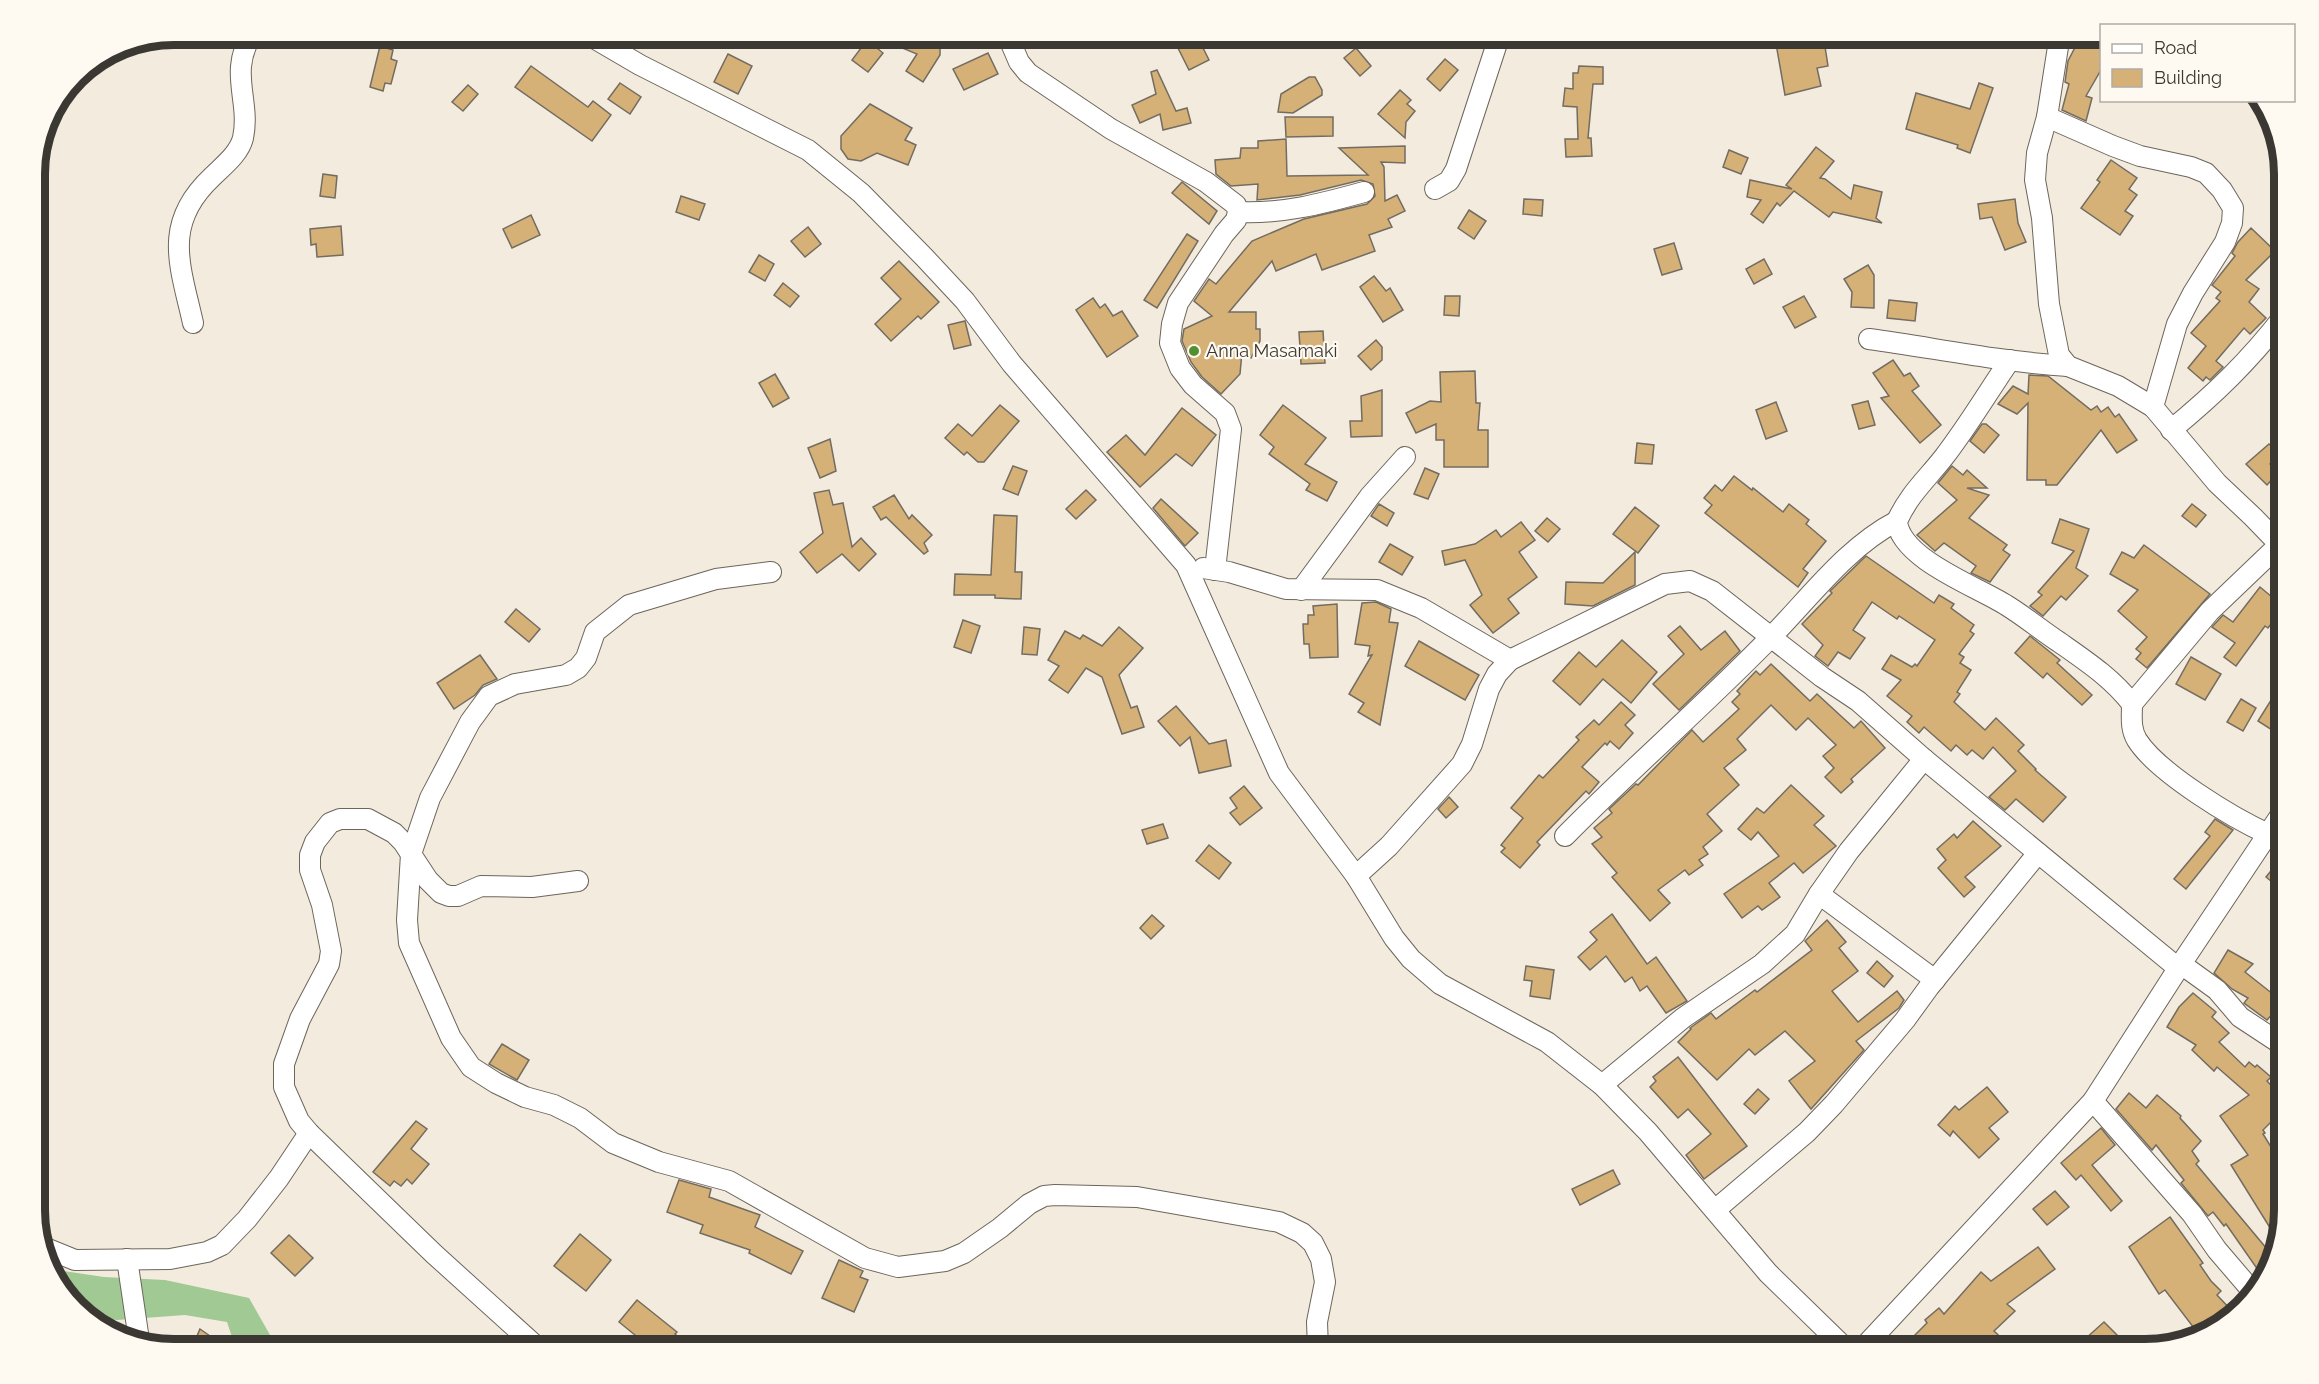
<svg xmlns="http://www.w3.org/2000/svg" width="2319" height="1384" font-family="Raleway,sans-serif">
	<rect width="100%" height="100%" fill="#f3ebde"/>
	<polygon fill="#a0c993" points="50,1269 104,1277 165,1280 249,1298 278,1349 236,1349 227,1322 185,1315 117,1320 91,1317 53,1280"/>
	<g fill="#d5b177" stroke="#736c61" stroke-width="1.5">
		<polygon points="869,34 940,34 940,55 923,82 906,71 917,54"/>
		<polygon points="1795,34 1823,34 1828,66 1817,68 1821,86 1785,95 1775,38"/>
		<polygon points="2082,34 2100,34 2102,43 2102,68 2086,96 2092,98 2086,121 2062,110 2069,84 2065,82 2068,61"/>
		<polygon points="1198,38 1209,60 1189,70 1178,48"/>
		<polygon points="867,40 883,53 868,72 852,60"/>
		<polygon points="380,46 393,50 391,59 397,61 391,84 385,83 383,91 370,87"/>
		<polygon points="1356,48 1371,66 1360,76 1344,58"/>
		<polygon points="988,53 998,74 964,90 953,69"/>
		<polygon points="728,54 752,66 738,94 714,82"/>
		<polygon points="1445,59 1458,70 1440,91 1427,79"/>
		<polygon points="531,66 588,107 593,101 611,115 592,141 515,87"/>
		<polygon points="1579,66 1603,67 1603,84 1593,84 1588,138 1591,138 1592,156 1566,157 1565,139 1578,139 1577,107 1563,106 1565,88 1573,89 1573,73 1578,73"/>
		<polygon points="1157,70 1176,111 1187,108 1191,123 1163,130 1160,114 1140,123 1132,105 1156,94 1151,72"/>
		<polygon points="1309,77 1315,77 1322,90 1322,95 1293,113 1278,112 1281,94"/>
		<polygon points="620,83 641,97 630,114 608,99"/>
		<polygon points="1979,83 1993,88 1970,153 1957,148 1958,145 1906,129 1916,93 1970,109"/>
		<polygon points="468,85 478,94 463,111 452,102"/>
		<polygon points="1400,90 1411,100 1407,104 1415,111 1406,122 1405,138 1378,114"/>
		<polygon points="870,104 912,128 905,140 916,145 908,165 877,153 861,161 848,159 841,149 841,136"/>
		<polygon points="1285,117 1333,117 1333,136 1286,137"/>
		<polygon points="1286,139 1287,176 1368,175 1339,148 1405,146 1405,163 1381,162 1384,167 1385,201 1397,195 1405,211 1388,219 1392,227 1369,235 1375,251 1322,270 1316,254 1276,271 1272,261 1229,312 1256,312 1256,329 1260,329 1260,341 1251,358 1242,352 1240,374 1221,394 1202,377 1191,362 1182,341 1184,329 1212,316 1194,301 1209,279 1216,284 1252,241 1304,219 1367,204 1375,196 1373,184 1361,180 1300,195 1257,200 1258,184 1231,186 1216,174 1215,160 1240,158 1241,148 1258,148 1258,141"/>
		<polygon points="1816,147 1834,161 1820,178 1825,179 1851,199 1854,185 1882,192 1876,218 1882,223 1833,212 1829,217 1794,191 1780,206 1777,203 1763,223 1751,214 1761,200 1747,197 1750,180 1792,189 1786,185"/>
		<polygon points="1729,150 1748,158 1741,174 1723,167"/>
		<polygon points="2111,160 2137,178 2129,189 2137,195 2125,211 2133,216 2120,235 2081,208 2100,182 2097,180"/>
		<polygon points="323,174 337,176 335,198 320,196"/>
		<polygon points="1182,182 1217,211 1209,224 1172,193"/>
		<polygon points="681,196 705,204 699,220 676,212"/>
		<polygon points="1524,199 1543,200 1542,216 1523,214"/>
		<polygon points="2015,199 2018,223 2026,242 2005,250 1992,217 1980,219 1978,204"/>
		<polygon points="1469,210 1486,221 1474,239 1458,228"/>
		<polygon points="531,215 540,235 512,248 503,229"/>
		<polygon points="341,226 343,255 317,257 316,244 311,245 310,229"/>
		<polygon points="808,227 821,244 805,257 791,241"/>
		<polygon points="2251,228 2275,251 2246,280 2259,289 2249,302 2266,318 2250,334 2244,328 2216,361 2223,367 2210,380 2206,377 2203,381 2188,368 2206,346 2191,333 2220,301 2216,298 2221,292 2212,285 2235,256 2232,253 2238,242"/>
		<polygon points="1187,234 1198,241 1157,308 1144,300"/>
		<polygon points="1674,243 1682,269 1662,275 1654,249"/>
		<polygon points="759,255 774,264 765,281 749,272"/>
		<polygon points="1764,259 1772,274 1754,284 1746,269"/>
		<polygon points="899,261 939,302 921,319 918,316 891,341 875,324 901,299 881,278"/>
		<polygon points="1868,265 1874,275 1874,308 1851,307 1852,292 1844,279"/>
		<polygon points="1374,276 1386,291 1390,288 1403,310 1383,322 1360,287"/>
		<polygon points="783,283 799,296 790,307 774,295"/>
		<polygon points="1445,296 1460,296 1459,316 1444,315"/>
		<polygon points="1804,296 1816,317 1795,328 1783,307"/>
		<polygon points="1093,298 1100,308 1105,304 1113,316 1122,311 1138,336 1107,357 1076,310"/>
		<polygon points="1889,300 1917,303 1915,321 1887,318"/>
		<polygon points="965,321 971,345 954,349 948,325"/>
		<polygon points="1323,331 1325,363 1301,364 1299,332"/>
		<polygon points="1376,340 1382,347 1382,360 1371,370 1358,356"/>
		<polygon points="1893,360 1904,376 1910,373 1919,386 1912,391 1941,425 1920,443 1881,398 1889,396 1873,373"/>
		<polygon points="1475,371 1476,403 1480,403 1478,430 1488,430 1488,467 1444,467 1444,440 1436,440 1436,424 1416,433 1406,413 1430,401 1441,402 1440,372"/>
		<polygon points="775,374 789,398 773,407 759,383"/>
		<polygon points="2029,375 2048,376 2091,410 2097,406 2101,412 2108,407 2115,417 2119,414 2137,440 2117,453 2101,430 2057,485 2046,485 2046,480 2027,480 2028,403 2017,414 1998,404 2013,386 2028,394"/>
		<polygon points="1382,390 1382,436 1351,437 1350,421 1362,421 1361,396"/>
		<polygon points="1868,401 1875,425 1859,429 1852,405"/>
		<polygon points="1776,402 1787,431 1766,439 1756,410"/>
		<polygon points="1000,405 1019,421 984,462 978,462 967,452 964,455 945,438 958,424 972,436"/>
		<polygon points="1283,405 1326,438 1305,464 1337,482 1327,501 1306,490 1310,484 1269,454 1274,447 1260,435"/>
		<polygon points="1182,408 1216,435 1192,466 1176,454 1140,487 1107,452 1126,435 1145,455"/>
		<polygon points="1982,424 1986,424 1999,435 1984,453 1970,441"/>
		<polygon points="830,439 836,471 820,478 808,448"/>
		<polygon points="1637,443 1654,445 1652,464 1635,463"/>
		<polygon points="2269,444 2280,454 2270,464 2279,472 2267,485 2246,464"/>
		<polygon points="1013,466 1027,471 1018,495 1003,489"/>
		<polygon points="1952,466 1963,475 1967,470 1987,488 1967,488 1989,495 1969,518 2007,545 2003,550 2010,555 1990,582 1971,573 1976,566 1944,543 1935,551 1917,535 1957,500 1938,483"/>
		<polygon points="1425,468 1439,474 1428,499 1414,494"/>
		<polygon points="1734,476 1752,490 1753,488 1783,512 1789,504 1809,520 1806,524 1826,541 1803,569 1808,573 1798,587 1705,513 1712,505 1704,498 1715,485 1722,491"/>
		<polygon points="829,490 833,505 843,503 852,547 861,538 876,554 859,571 842,554 817,573 800,552 823,533 814,493"/>
		<polygon points="1086,490 1096,500 1076,519 1066,509"/>
		<polygon points="894,495 909,519 912,515 932,535 924,543 928,551 924,554 886,517 881,520 873,507"/>
		<polygon points="1161,499 1198,533 1185,546 1153,508"/>
		<polygon points="1379,504 1394,513 1387,526 1371,516"/>
		<polygon points="2192,504 2206,515 2196,527 2182,516"/>
		<polygon points="1635,507 1659,526 1638,553 1613,534"/>
		<polygon points="994,515 1017,516 1015,572 1022,572 1021,599 995,598 995,595 954,595 955,574 991,575"/>
		<polygon points="1547,518 1560,529 1548,542 1535,531"/>
		<polygon points="2060,519 2089,529 2076,568 2088,576 2066,600 2061,596 2043,616 2030,606 2042,595 2038,592 2074,551 2052,543"/>
		<polygon points="1521,522 1535,540 1519,552 1537,577 1508,599 1519,613 1493,633 1470,605 1482,595 1465,560 1445,565 1442,551 1475,544 1496,530 1501,537"/>
		<polygon points="1390,544 1413,557 1402,575 1379,562"/>
		<polygon points="2144,545 2210,594 2147,668 2136,659 2141,653 2136,649 2147,637 2118,611 2138,590 2110,574 2122,552 2134,558"/>
		<polygon points="1635,552 1635,585 1593,606 1565,604 1566,582 1603,583"/>
		<polygon points="1866,556 1934,603 1939,595 1954,604 1951,608 1974,625 1970,631 1974,634 1959,654 1964,657 1960,663 1971,670 1957,692 1960,694 1954,702 1985,730 1996,718 2024,745 2018,751 2036,769 2035,770 2066,797 2043,822 2016,799 2005,810 1989,797 2016,771 1993,747 1983,759 1972,750 1967,755 1956,745 1951,751 1924,727 1919,733 1907,722 1912,716 1887,696 1901,680 1882,669 1891,655 1912,667 1915,664 1917,666 1935,640 1899,616 1897,619 1872,602 1853,630 1865,638 1850,659 1838,652 1828,666 1815,656 1823,645 1802,624 1832,593 1830,591"/>
		<polygon points="2260,587 2284,607 2268,628 2265,626 2236,666 2224,657 2235,643 2212,627 2223,615 2233,622"/>
		<polygon points="1376,602 1391,609 1389,622 1398,623 1380,725 1358,712 1364,703 1349,694 1372,655 1368,656 1370,646 1355,644 1362,603"/>
		<polygon points="1337,604 1338,657 1310,658 1309,644 1304,644 1303,624 1308,624 1308,615 1314,615 1313,606"/>
		<polygon points="516,609 540,629 529,642 505,622"/>
		<polygon points="963,620 980,626 971,653 954,647"/>
		<polygon points="1680,626 1701,650 1725,631 1740,651 1679,710 1653,684 1684,654 1668,636"/>
		<polygon points="1024,627 1040,629 1037,655 1022,654"/>
		<polygon points="1119,627 1143,648 1119,675 1131,708 1137,706 1144,727 1122,734 1102,677 1086,668 1068,693 1049,680 1059,666 1048,660 1065,631 1080,639 1083,635 1102,646"/>
		<polygon points="2030,636 2060,660 2057,663 2092,695 2082,705 2047,673 2043,678 2015,653"/>
		<polygon points="1622,640 1657,672 1631,703 1603,679 1580,705 1553,681 1579,652 1596,667"/>
		<polygon points="1419,641 1479,675 1465,700 1405,666"/>
		<polygon points="480,655 497,679 483,685 475,695 454,709 437,683"/>
		<polygon points="2191,657 2221,674 2205,700 2176,684"/>
		<polygon points="1771,664 1810,701 1817,694 1854,728 1861,721 1885,748 1851,779 1853,782 1841,793 1825,777 1834,768 1823,756 1836,745 1808,718 1796,730 1771,705 1737,739 1746,750 1724,768 1739,785 1707,814 1722,831 1703,847 1708,854 1699,860 1703,865 1689,875 1685,870 1658,890 1670,903 1650,921 1612,877 1617,873 1592,844 1602,837 1594,828 1612,813 1609,809 1636,784 1638,785 1692,730 1703,742 1739,709 1732,702 1740,694 1737,691 1756,671 1760,675"/>
		<polygon points="2273,697 2284,703 2284,711 2272,730 2258,721"/>
		<polygon points="2241,699 2256,708 2243,731 2227,722"/>
		<polygon points="1621,702 1635,715 1625,725 1633,733 1619,749 1610,741 1607,745 1605,743 1582,767 1599,782 1589,794 1586,791 1537,842 1540,845 1520,868 1501,852 1505,848 1501,845 1523,818 1511,808 1539,775 1543,778 1579,740 1576,737 1594,720 1599,725"/>
		<polygon points="1176,706 1209,744 1226,740 1231,766 1199,773 1190,737 1180,746 1158,721"/>
		<polygon points="1791,785 1824,816 1814,825 1836,846 1803,873 1794,863 1769,883 1780,897 1762,910 1758,906 1742,918 1724,894 1779,856 1758,832 1751,840 1738,829 1757,808 1764,813"/>
		<polygon points="1244,786 1262,808 1240,825 1230,813 1237,808 1230,798"/>
		<polygon points="1449,797 1458,807 1446,818 1438,809"/>
		<polygon points="2215,819 2233,830 2186,889 2174,879 2210,836 2205,832"/>
		<polygon points="1973,821 2001,846 1965,877 1975,887 1964,897 1938,868 1946,860 1937,849 1954,834 1957,838"/>
		<polygon points="1163,824 1168,838 1147,844 1142,830"/>
		<polygon points="1209,845 1231,863 1219,879 1196,861"/>
		<polygon points="2284,855 2284,892 2266,877"/>
		<polygon points="1612,914 1647,964 1656,957 1687,1001 1666,1013 1647,986 1640,991 1632,977 1625,982 1606,956 1590,970 1578,957 1597,940 1590,932"/>
		<polygon points="1152,915 1164,926 1151,939 1140,928"/>
		<polygon points="1827,920 1846,942 1839,948 1858,971 1832,991 1858,1022 1897,991 1904,1000 1899,1008 1856,1041 1864,1050 1811,1109 1789,1081 1815,1061 1785,1031 1755,1055 1749,1049 1717,1080 1678,1042 1691,1029 1690,1028 1711,1013 1716,1019 1755,990 1757,992 1812,950 1805,941"/>
		<polygon points="2228,950 2253,964 2245,972 2283,1002 2267,1020 2244,1003 2248,998 2232,989 2214,973"/>
		<polygon points="1877,961 1893,976 1884,987 1867,973"/>
		<polygon points="1526,966 1554,970 1550,999 1530,996 1532,981 1524,980"/>
		<polygon points="2193,993 2216,1012 2212,1017 2229,1033 2219,1042 2245,1067 2249,1062 2255,1067 2257,1065 2271,1077 2267,1081 2284,1099 2284,1109 2263,1130 2265,1133 2263,1134 2284,1168 2284,1210 2277,1239 2231,1165 2248,1155 2220,1116 2249,1095 2217,1067 2214,1071 2192,1050 2196,1045 2167,1027 2179,1007"/>
		<polygon points="502,1044 529,1060 517,1080 489,1064"/>
		<polygon points="1678,1057 1747,1146 1704,1179 1686,1155 1711,1134 1688,1109 1678,1118 1650,1087 1656,1081 1653,1077"/>
		<polygon points="1987,1087 2008,1112 1989,1128 1999,1139 1979,1158 1953,1131 1950,1136 1938,1125 1955,1106 1959,1110"/>
		<polygon points="1758,1089 1769,1099 1755,1114 1744,1104"/>
		<polygon points="2129,1093 2146,1108 2157,1095 2181,1116 2180,1118 2201,1141 2192,1151 2199,1161 2196,1164 2272,1255 2265,1280 2226,1224 2224,1226 2213,1212 2208,1216 2181,1183 2184,1180 2156,1145 2152,1150 2116,1109"/>
		<polygon points="416,1121 427,1129 411,1149 429,1164 412,1184 407,1179 401,1186 394,1181 390,1186 373,1172"/>
		<polygon points="2101,1128 2115,1145 2092,1165 2122,1201 2111,1211 2081,1175 2076,1180 2061,1163"/>
		<polygon points="1613,1170 1620,1184 1580,1205 1572,1189"/>
		<polygon points="679,1180 711,1189 709,1197 760,1215 755,1227 803,1251 791,1274 749,1253 750,1250 700,1233 703,1225 667,1212"/>
		<polygon points="2055,1191 2069,1207 2047,1225 2033,1209"/>
		<polygon points="2170,1217 2203,1263 2200,1265 2211,1281 2221,1291 2217,1295 2233,1312 2214,1331 2207,1333 2202,1328 2197,1332 2165,1290 2159,1294 2129,1247"/>
		<polygon points="580,1234 611,1260 586,1291 554,1266"/>
		<polygon points="289,1235 313,1258 295,1276 271,1253"/>
		<polygon points="2038,1247 2055,1269 2007,1304 2015,1311 1994,1331 2013,1349 1901,1349 1927,1323 1925,1320 1939,1308 1944,1314 1981,1272 1991,1281"/>
		<polygon points="839,1260 863,1271 860,1277 868,1280 854,1312 822,1298"/>
		<polygon points="637,1300 677,1332 675,1334 693,1350 636,1350 628,1343 635,1335 619,1322"/>
		<polygon points="2104,1322 2119,1337 2115,1341 2122,1349 2074,1349"/>
		<polygon points="200,1329 230,1350 191,1350"/>
	</g>
	<g fill="none" stroke-linecap="round" stroke-linejoin="round">
		<defs>
			<g id="minor">
				<polyline points="587,34 640,65 808,150 861,193 924,257 965,301 1012,364 1186,565 1279,773 1356,876 1394,938 1411,959 1440,984 1547,1042 1602,1085 1648,1132 1768,1273 1846,1349"/>
				<polyline points="1007,34 1019,62 1028,73 1111,129 1206,182 1236,205 1238,212 1236,220 1224,234 1178,303 1172,324 1170,343 1180,368 1193,385 1225,413 1231,429 1215,570"/>
				<polyline points="2060,34 2047,117 2037,153 2035,180 2042,218 2049,304 2059,355 2068,366 2118,386 2153,407 2217,483 2253,517 2284,549"/>
				<polyline points="2047,117 2113,146 2140,156 2191,167 2206,173 2222,190 2233,208 2232,223 2225,242 2193,293 2177,324 2153,407"/>
				<polyline points="1435,189 1449,181 1456,169 1500,34"/>
				<path d="M1238 212C1283 214 1321 204 1364 192"/>
				<path d="M193 323C180 265 162 224 212 177 223 166 239 154 243 138 251 100 228 73 252 34"/>
				<path d="M1869 339C1935 348 2001 362 2068 366"/>
				<path d="M2010 360C1988 392 1968 426 1944 457 1926 480 1910 493 1897 521 1900 559 1978 587 2006 605 2024 616 2041 630 2059 642 2086 661 2112 678 2132 704 2132 717 2130 728 2137 740 2158 773 2233 818 2268 834"/>
				<path d="M2171 430C2215 394 2249 361 2284 316"/>
				<polyline points="1203,568 1229,572 1286,589 1377,590 1421,608 1510,660"/>
				<polyline points="771,572 716,579 629,605 595,632 586,658 578,668 566,675 515,684 489,696 470,722 430,798 411,854 407,920 409,943 451,1038 471,1067 496,1083 525,1097 554,1105 580,1118 613,1143 659,1162 729,1181 865,1258 898,1267 945,1261 964,1253 1000,1228 1029,1204 1044,1196 1055,1195 1137,1197 1279,1222 1302,1233 1313,1243 1321,1259 1325,1282 1317,1322 1318,1349"/>
				<polyline points="1301,590 1370,496 1405,457"/>
				<polyline points="2132,704 2210,611 2279,545"/>
				<path d="M1565 836C1633 767 1706 704 1773 635 1812 595 1847 547 1897 521"/>
				<polyline points="1356,876 1389,846 1462,764 1472,744 1489,689 1497,674 1510,660 1665,584 1690,581 1712,591 1822,677 1858,701 1924,759 2178,968"/>
				<polyline points="1819,894 1935,980"/>
				<polyline points="2181,964 2217,990 2240,1017 2284,1046"/>
				<polyline points="1602,1085 1683,1018 1762,964 1795,934 1819,894 1849,851 1924,759"/>
				<polyline points="2093,1101 2192,1214 2217,1250 2253,1292"/>
				<polyline points="1715,1210 1807,1132 1834,1104 1905,1020 1929,987 2038,853"/>
				<polyline points="43,1247 75,1260 170,1259 207,1252 222,1245 247,1219 279,1178 309,1133"/>
				<polyline points="127,1259 139,1340"/>
				<polyline points="539,1349 434,1254 309,1133 299,1121 284,1087 284,1064 300,1019 329,964 331,951 322,905 310,870 310,855 315,842 330,823 340,819 368,819 394,833 403,842 428,880 441,893 449,896 458,896 481,886 532,887 578,881"/>
				<polyline points="1862,1349 2093,1101 2181,964 2284,810"/>
			</g>
		</defs>
		<use href="#minor" stroke="#6c655a" stroke-width="22"/>
		<use href="#minor" stroke="#fff" stroke-width="20"/>
	</g>
	<circle fill="#518f30" stroke="#fef9f1" stroke-width="2" cx="1194" cy="351" r="6"/>
	<g text-anchor="middle" stroke-width="4.5" stroke-linejoin="round" paint-order="stroke">
		<g font-size="18" fill="#3b3833" stroke="#fef9f1" text-anchor="start">
			<text x="1206" y="357">Anna Masamaki</text>
		</g>
	</g>
	<path d="M0 0H2319V1384H0ZM174 45H2145A129 129 0 0 1 2274 174V1210A129 129 0 0 1 2145 1339H174A129 129 0 0 1 45 1210V174A129 129 0 0 1 174 45Z" fill="#fef9f1" fill-rule="evenodd"/>
	<path fill="none" stroke="#3b3833" stroke-width="8" d="M174 45H2145A129 129 0 0 1 2274 174V1210A129 129 0 0 1 2145 1339H174A129 129 0 0 1 45 1210V174A129 129 0 0 1 174 45Z"/>
	<rect x="2100" y="24" width="195" height="78" fill="#fef9f1" stroke="#b0aca5" stroke-width="1.5"/>
	<rect x="2112" y="44" width="30" height="9" fill="#ffffff" stroke="#b0aca5" stroke-width="1.5"/>
	<text x="2154" y="54" font-size="18" fill="#3b3833">Road</text>
	<rect x="2112" y="69" width="30" height="18" fill="#d5b177" stroke="#b0aca5" stroke-width="1.5"/>
	<text x="2154" y="84" font-size="18" fill="#3b3833">Building</text>
</svg>
